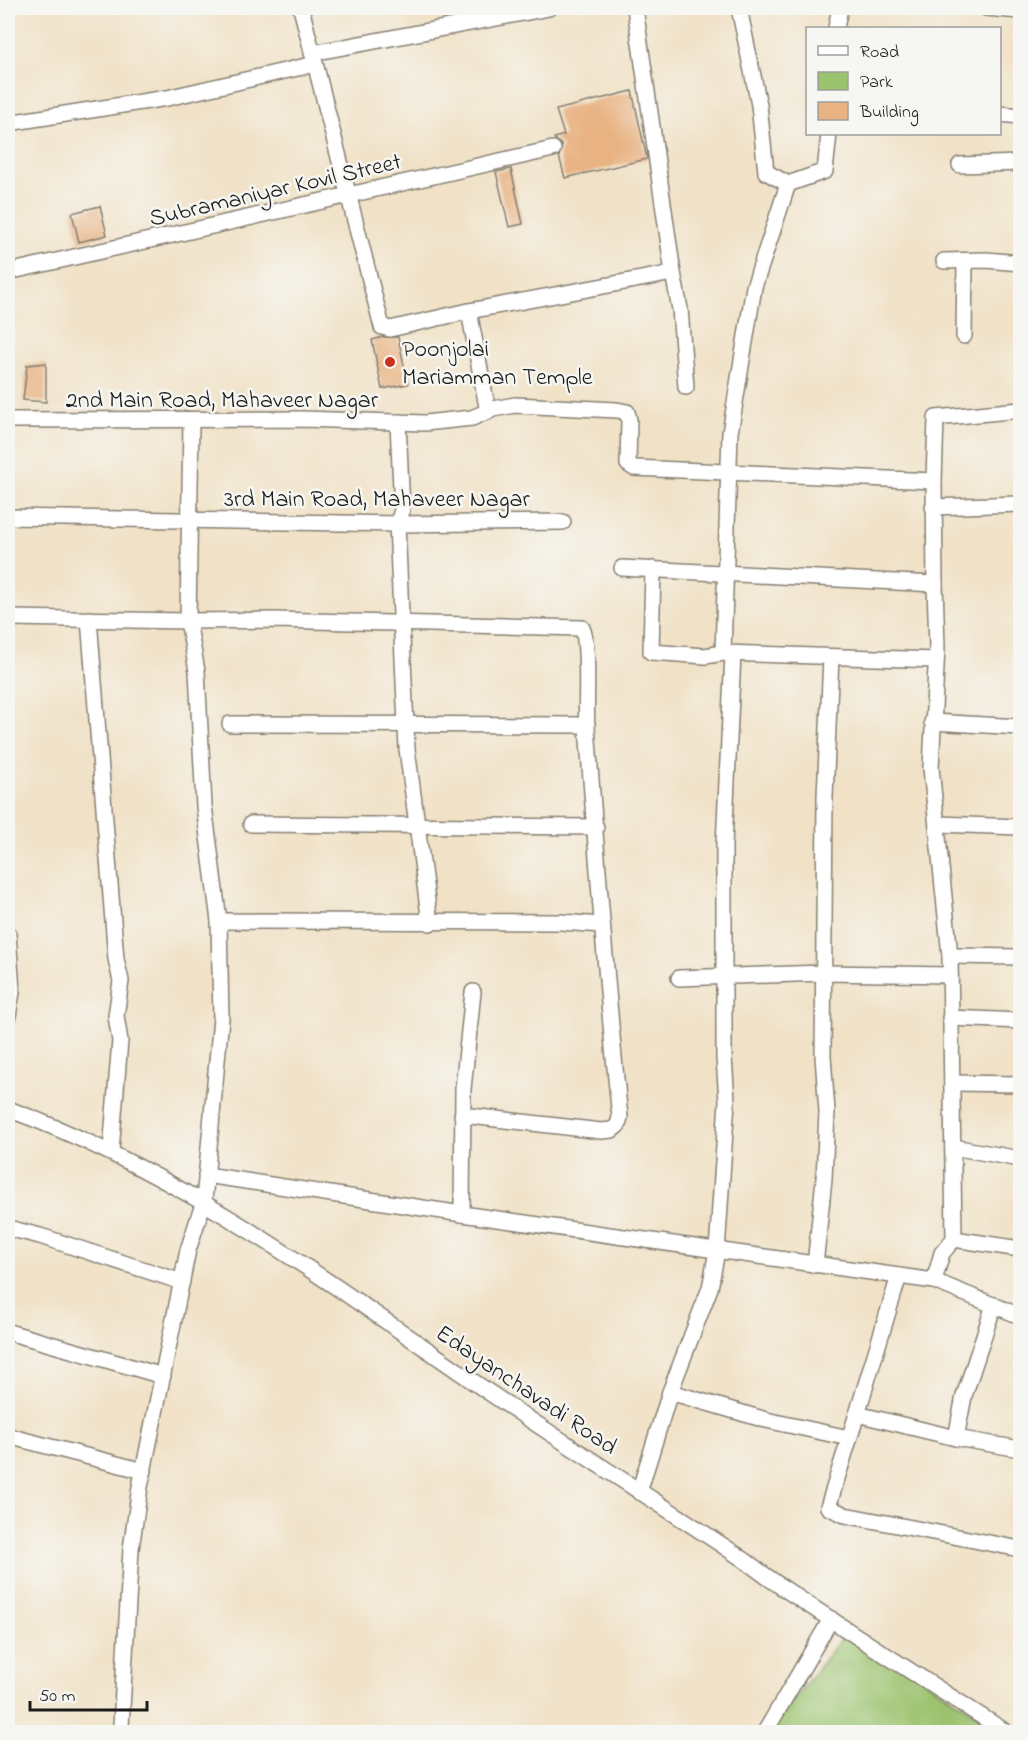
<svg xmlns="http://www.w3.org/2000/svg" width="1028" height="1740" font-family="'Indie Flower',sans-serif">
	<rect width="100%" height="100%" fill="#f6f6f2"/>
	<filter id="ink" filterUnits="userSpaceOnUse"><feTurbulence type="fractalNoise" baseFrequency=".0167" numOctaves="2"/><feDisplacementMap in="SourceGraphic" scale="12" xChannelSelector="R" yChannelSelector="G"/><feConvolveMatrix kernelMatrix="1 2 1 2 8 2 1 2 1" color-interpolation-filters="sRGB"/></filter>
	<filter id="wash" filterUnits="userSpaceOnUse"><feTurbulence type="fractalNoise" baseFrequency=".008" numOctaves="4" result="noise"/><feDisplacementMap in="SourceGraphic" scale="24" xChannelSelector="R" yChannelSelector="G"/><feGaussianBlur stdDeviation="1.35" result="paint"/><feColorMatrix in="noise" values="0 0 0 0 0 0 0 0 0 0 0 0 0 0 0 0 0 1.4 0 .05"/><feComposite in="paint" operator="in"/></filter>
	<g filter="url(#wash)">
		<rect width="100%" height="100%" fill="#f1e2c7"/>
		<polygon fill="#9bc26d" stroke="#5c6f44" stroke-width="1.5" points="848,1630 1004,1732 768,1732"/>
		<g id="blocks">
			<g fill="#e8b282">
				<polygon points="632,91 647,159 565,178 559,156 562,146 554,138 564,135 556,110"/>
				<polygon points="511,169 523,224 509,227 496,172"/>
				<polygon points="100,206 107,235 79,242 72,213"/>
				<polygon points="383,337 398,337 408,384 382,389 372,340"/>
				<polygon points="46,363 46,402 23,400 27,365"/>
			</g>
		</g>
	</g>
	<g filter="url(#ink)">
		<use href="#blocks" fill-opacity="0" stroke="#867f72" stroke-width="1.5"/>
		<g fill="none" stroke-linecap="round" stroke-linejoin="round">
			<defs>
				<g id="minor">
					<polyline points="301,8 382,327 390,329 469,311 673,273"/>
					<polyline points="635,8 673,273 680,309 686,387"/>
					<polyline points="986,8 1020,11"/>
					<polyline points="836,28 840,8"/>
					<polyline points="312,53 549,8"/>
					<polyline points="1000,114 1020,116"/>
					<polyline points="8,123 167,98 315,64"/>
					<polyline points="960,165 1020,163"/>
					<polyline points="788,184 825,171 829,134"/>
					<polyline points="944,261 986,260 1020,263"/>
					<polyline points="8,272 553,149"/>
					<polyline points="469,311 488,412"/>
					<polyline points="964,336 965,262"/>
					<polyline points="8,420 302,419 425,423 472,418 493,409 515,405 617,410 627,412 629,420 628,464 634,468 934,481"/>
					<polyline points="398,422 402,511 397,524 407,749 430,923"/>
					<polyline points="933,507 1020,504"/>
					<polyline points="8,517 397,524 563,522"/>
					<polyline points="622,568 935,584 937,647 931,768 950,956 954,1239 1020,1249"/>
					<polyline points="653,569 651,652 705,656 723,653 936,660"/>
					<polyline points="935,584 934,481 936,418 1020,410"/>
					<polyline points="8,618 188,621 191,421"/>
					<polyline points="89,619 116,959 121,981 116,1016 120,1041 111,1151"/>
					<polyline points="723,653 730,433 754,287 788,184 766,172 759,105 739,8"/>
					<polyline points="932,722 1020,727"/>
					<polyline points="230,724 587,725"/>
					<polyline points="251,824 596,827"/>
					<polyline points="938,824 1020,827"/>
					<polyline points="219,921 561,922 602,925"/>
					<polyline points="8,934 12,992 8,1016"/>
					<polyline points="950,956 1020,957"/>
					<polyline points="679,978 824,973 950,975"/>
					<polyline points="473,992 463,1089 462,1214 934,1281 1020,1316"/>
					<polyline points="950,1018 1020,1021"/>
					<polyline points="952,1083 1020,1084"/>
					<path d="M8 1109C178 1171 323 1278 471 1380 558 1440 647 1495 734 1553 751 1564 766 1577 782 1587 856 1637 931 1684 1006 1732"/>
					<polyline points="953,1147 1020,1159"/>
					<polyline points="206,1175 462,1214"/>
					<polyline points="8,1228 40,1236 182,1282"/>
					<polyline points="815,1265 824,1179 827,1112 823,1056 825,797 831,657"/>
					<polyline points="899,1276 857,1414 956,1438 1020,1449"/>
					<polyline points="934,1281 942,1253 954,1239"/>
					<polyline points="8,1332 163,1376"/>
					<polyline points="670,1392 766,1420 849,1438"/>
					<polyline points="857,1414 828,1507 845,1515 1020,1549"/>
					<polyline points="8,1436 144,1471"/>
					<polyline points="956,1438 964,1396 994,1305"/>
					<polyline points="639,1492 670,1392 710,1288 717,1251 727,1101 724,1058 724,845 733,654"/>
					<path d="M121 1726 131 1549 140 1487 188 1250 204 1201 221 1018 219 921 204 806 197 671 188 621 274 620 582 628C590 644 585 705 587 727 597 857 606 987 620 1117L618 1125 612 1130 601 1131 462 1115"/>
					<polyline points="765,1732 831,1619"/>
				</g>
			</defs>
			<use href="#minor" stroke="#867f72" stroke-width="18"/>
			<use href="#minor" stroke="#fff" stroke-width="15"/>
		</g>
	</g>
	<circle fill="#c8321e" stroke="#f6f6f2" stroke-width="2" cx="390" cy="362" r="6"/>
	<g text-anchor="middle" stroke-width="5" stroke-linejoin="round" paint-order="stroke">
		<g font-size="24" fill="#1c1c1c" stroke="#f6f6f2">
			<text transform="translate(275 189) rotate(-13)" y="8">Subramaniyar Kovil Street</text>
			<text x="222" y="407">2nd Main Road, Mahaveer Nagar</text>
			<text x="377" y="506">3rd Main Road, Mahaveer Nagar</text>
			<text transform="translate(527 1389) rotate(34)" y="8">Edayanchavadi Road</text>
		</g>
		<g font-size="24" fill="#1c1c1c" stroke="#f6f6f2" text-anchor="start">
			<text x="402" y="356">Poonjolai<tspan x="402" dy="28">Mariamman Temple</tspan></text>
		</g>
	</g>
	<rect width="1028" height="1740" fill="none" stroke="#f6f6f2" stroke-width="30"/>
	<rect x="806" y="27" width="195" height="108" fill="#f6f6f2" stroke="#9f9f9c" stroke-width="1.5"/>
	<rect x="818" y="46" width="30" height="9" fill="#ffffff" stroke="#9f9f9c" stroke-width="1.5"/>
	<text x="860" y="57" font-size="18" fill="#1c1c1c">Road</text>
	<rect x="818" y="72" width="30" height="18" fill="#9bc26d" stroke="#9f9f9c" stroke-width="1.5"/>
	<text x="860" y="87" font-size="18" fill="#1c1c1c">Park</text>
	<rect x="818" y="102" width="30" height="18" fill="#e8b282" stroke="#9f9f9c" stroke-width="1.5"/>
	<text x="860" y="117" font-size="18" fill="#1c1c1c">Building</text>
	<path d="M30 1701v9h117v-9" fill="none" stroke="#1c1c1c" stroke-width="3"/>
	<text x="39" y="1701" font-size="18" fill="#1c1c1c" stroke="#f6f6f2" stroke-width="4.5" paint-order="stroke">50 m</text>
</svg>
